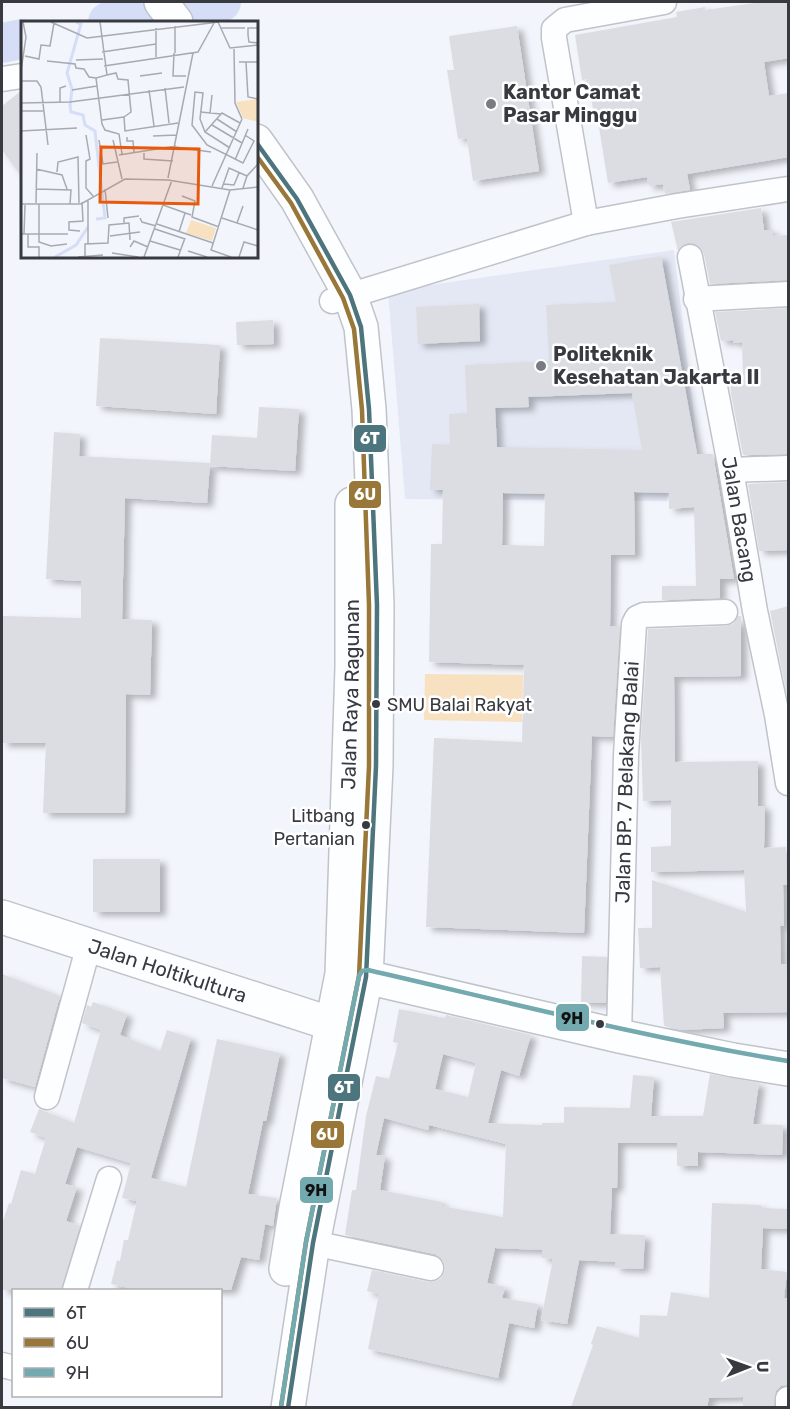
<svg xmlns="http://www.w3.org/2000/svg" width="790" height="1409" font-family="Rubik,sans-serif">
	<defs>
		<filter id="shadow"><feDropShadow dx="6" dy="4" stdDeviation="3" flood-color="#0004"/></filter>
	</defs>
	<rect width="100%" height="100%" fill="#f2f5fc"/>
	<polygon fill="#e3e8f4" points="674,250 697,441 668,443 667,501 405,499 388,291"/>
	<polygon fill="#f8e1c0" points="425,674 523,675 522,722 424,720"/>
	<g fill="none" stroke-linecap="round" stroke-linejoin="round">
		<g stroke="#d5def6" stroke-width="40">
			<polyline points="108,22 221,2"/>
			<polyline points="2,43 22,39"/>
		</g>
	</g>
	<g fill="#dbdde3" fill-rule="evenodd" filter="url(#shadow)">
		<polygon points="762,2 789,2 789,58 764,62 769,96 789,93 789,157 687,174 690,190 665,194 663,184 649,186 647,177 608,183 596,108 593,109 588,79 582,80 575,35 677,17 676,12 705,7 705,10"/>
		<polygon points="517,26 539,171 473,181 467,138 458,139 447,70 454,70 449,36"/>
		<polygon points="22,90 22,177 2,150 2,106"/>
		<polygon points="761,208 764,230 773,230 773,236 789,235 789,280 710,284 704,254 700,247 695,244 688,243 681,246 678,251 671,222"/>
		<path d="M661 256 697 454H713L734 579H720V598L662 600V586H696L694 507 669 509V493L634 492 635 555H611L610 626H620L613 737 592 736 584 933 426 927 434 738 522 742 524 665 429 662 431 544H442L443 490H430L432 444 450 445 449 414 467 413 465 365 549 361 546 305 616 302 609 265ZM632 393 642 450 497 447 495 408 529 407 528 397ZM503 493 545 494 544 546 502 545Z"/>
		<polygon points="479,304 480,341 418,344 416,307"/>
		<polygon points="789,308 789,454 743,455 731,394 730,378 743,377 742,342 734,343 733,340 721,341 715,312"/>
		<polygon points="273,320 274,344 237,345 236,322"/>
		<polygon points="100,338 220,345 216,414 96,406"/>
		<polygon points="259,407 299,409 295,471 210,466 212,435 257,438"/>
		<polygon points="54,432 80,434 79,456 210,463 207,503 125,498 122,619 152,620 150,695 126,694 125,813 43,813 46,743 2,743 2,616 81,618 81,581 46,579"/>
		<polygon points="789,482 789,550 759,551 748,484"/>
		<polygon points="789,606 789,700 788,700 770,611"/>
		<polygon points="738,616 741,616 741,676 674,677 675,762 758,761 758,806 765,806 764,848 786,847 787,885 783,885 784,926 780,926 781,964 789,964 789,1012 723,1013 724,1028 682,1030 664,1026 660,967 640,968 638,928 652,928 652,880 746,912 744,870 651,872 651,847 671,846 671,800 643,801 641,738 648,629 726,626 733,624"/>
		<rect x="93" y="859" width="67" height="53"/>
		<polygon points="582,956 607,957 606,1003 581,1002"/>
		<polygon points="2,974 60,996 35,1087 2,1078"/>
		<polygon points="93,1002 127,1014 120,1035 160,1051 167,1030 191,1038 151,1178 186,1187 217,1039 280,1053 266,1121 263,1121 248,1194 277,1198 273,1226 265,1224 259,1260 241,1257 231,1290 138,1290 111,1284 117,1260 120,1261 124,1240 128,1240 137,1201 122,1198 131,1163 77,1147 65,1184 77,1187 66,1221 80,1226 61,1290 2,1290 2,1224 9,1203 11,1204 21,1170 35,1174 46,1138 30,1132 39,1109 74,1123 101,1030 82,1023 87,1005 91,1007"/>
		<path d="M399 1009 445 1018 446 1015 531 1035 519 1076 501 1070 488 1123 542 1125V1123H564V1107L630 1108 633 1075 654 1077 651 1116H703L710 1074 759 1083 753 1124 783 1125 782 1155 698 1152V1166H677V1143H618L617 1188H612L610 1234 645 1235 643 1269 615 1268V1262L579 1260 567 1324 541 1320 553 1259 542 1258V1250L495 1248 487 1283 505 1287 502 1298 538 1304 534 1328 509 1323 498 1378 368 1349 379 1294 367 1291 372 1270 429 1282 436 1281 441 1278 445 1270 444 1263 441 1258 435 1254 345 1235 352 1190H356L366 1116 376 1076 389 1079 398 1043 393 1042ZM443 1054 476 1063 468 1097 435 1089ZM384 1118 428 1130 429 1125 506 1144 503 1217 441 1206 442 1202 380 1190 385 1156 376 1155Z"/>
		<polygon points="712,1203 761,1205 761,1208 789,1209 789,1229 763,1228 761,1269 787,1272 784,1298 789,1298 788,1385 781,1386 776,1391 774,1407 743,1407 743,1397 709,1398 707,1407 571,1407 593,1345 591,1344 597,1326 639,1338 640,1315 667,1316 671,1292 709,1298"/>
	</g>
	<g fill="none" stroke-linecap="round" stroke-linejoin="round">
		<defs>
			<g id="street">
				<polyline points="2,79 22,76"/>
				<polyline points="586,223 554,38 554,29 565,20 664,2"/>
				<path id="s1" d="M690 257 731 470 755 611 777 715 788 783"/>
				<polyline points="696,299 788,294"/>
				<polyline points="332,301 586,223 677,206 788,189"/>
				<polyline points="731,470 788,468"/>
				<path id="s2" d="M619 1036 626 755 634 624 637 618 644 615 725 612"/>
				<polyline points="47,1097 89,945"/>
				<polyline points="313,1243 431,1268"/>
				<polyline points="75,1290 109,1179"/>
				<polyline points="2,1365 14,1368"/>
				<polyline points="788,1408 788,1399"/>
			</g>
			<g id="secondary">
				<polyline points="161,2 176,22"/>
				<polyline points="256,141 297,199 350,295 361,327 369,409 377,605 376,766 366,977 313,1243 288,1408"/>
				<path id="s3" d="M2 917 332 1024"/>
				<polyline points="366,977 619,1036 733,1060 788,1069"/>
				<path id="s4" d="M286 1269 296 1208 342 974 352 667V504"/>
			</g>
		</defs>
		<use href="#street" stroke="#c0c3c8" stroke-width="27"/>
		<use href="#secondary" stroke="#c0c3c8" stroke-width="36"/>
		<use href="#street" stroke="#fdfeff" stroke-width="24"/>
		<use href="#secondary" stroke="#fdfeff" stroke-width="33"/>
		<defs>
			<polyline id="bus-1" points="256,142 297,199 350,295 361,327 369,409 377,605 376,766 366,977 313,1243 288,1408"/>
			<polyline id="bus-2" points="256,155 291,203 343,298 354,329 362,410 369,605 369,766 359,976 306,1242 281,1407"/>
			<path id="bus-3" d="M281 1407 306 1242 359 976 362 971 368 970C507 1002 647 1038 788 1061"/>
		</defs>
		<use href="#bus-1" stroke="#fff" stroke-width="9"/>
		<use href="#bus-2" stroke="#fff" stroke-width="9"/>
		<use href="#bus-3" stroke="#fff" stroke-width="9"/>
		<use href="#bus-1" stroke="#4d757d" stroke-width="4.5"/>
		<use href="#bus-2" stroke="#987739" stroke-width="4.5"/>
		<use href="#bus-3" stroke="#72aab0" stroke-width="4.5"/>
	</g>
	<g fill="#797b82" stroke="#fff" stroke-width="2">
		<circle cx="491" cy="104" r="6"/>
		<circle cx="541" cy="366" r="6"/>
	</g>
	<g fill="#383a40" stroke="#fff" stroke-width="2">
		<circle cx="376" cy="704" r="5"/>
		<circle cx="366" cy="825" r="5"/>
		<circle cx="600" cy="1024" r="5"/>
	</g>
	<g text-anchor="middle" stroke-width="5" stroke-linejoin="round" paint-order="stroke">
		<g font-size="18" fill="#383a40" stroke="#fff" text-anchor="start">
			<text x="387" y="711">SMU Balai Rakyat</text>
			<text x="355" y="822" text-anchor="end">Litbang<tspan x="355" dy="23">Pertanian</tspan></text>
		</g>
		<g font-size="20" font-weight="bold" fill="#383a40" stroke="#fff" text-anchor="start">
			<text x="503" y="99">Kantor Camat<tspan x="503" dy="23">Pasar Minggu</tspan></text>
			<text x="553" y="361">Politeknik<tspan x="553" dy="23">Kesehatan Jakarta II</tspan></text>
		</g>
		<g font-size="20" fill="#383a40" stroke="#fff">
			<text dy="7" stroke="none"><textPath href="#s1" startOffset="267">Jalan Bacang</textPath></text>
			<text dy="7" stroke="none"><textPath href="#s4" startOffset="580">Jalan Raya Ragunan</textPath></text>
			<text dy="7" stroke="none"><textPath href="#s2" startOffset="254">Jalan BP. 7 Belakang Balai</textPath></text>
			<text dy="7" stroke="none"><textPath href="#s3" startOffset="174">Jalan Holtikultura</textPath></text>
		</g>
	</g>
	<g transform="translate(21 21)">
		<rect width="237" height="237" fill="#f2f5fc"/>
		<path d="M237 78V101L222 97 215 81ZM170 199 195 207 191 220 165 212Z" fill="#f8e1c0"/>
		<path fill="none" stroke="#d5def6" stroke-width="3" d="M55 1 60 3 46 52 51 68 49 85 50 91 62 94 64 104 74 110 84 197 75 198M34 236 55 224 67 206"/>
		<path fill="none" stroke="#a8aab1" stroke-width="1.5" d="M30 1 66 17 198 1M79 1 86 54 75 57 81 103 84 109 98 113 101 133M197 1 209 27 237 24M154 5V32M135 7V36M200 7H224M237 7H227V14L228 21 237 22M213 28 214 82 221 98M81 31 135 23M153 32 152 55H165M4 35 18 38 20 24 29 25 33 2M55 39 82 38M26 40 54 43 55 47 63 48 68 56 75 57M218 41H237M225 41 227 76 237 78M83 45 177 31 193 2M0 50 5 16 2 1M86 54 95 52 97 58 107 59 110 91 103 96 104 110 157 102M119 55 141 52M0 60H16L20 66 27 124M144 67 148 102M51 69 76 65M128 69 133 105M0 82 49 81 163 66M39 82V67L45 65M0 90H22M179 91 200 93M189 92 191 74M196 98 216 111M81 99 103 96M191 104 221 122M0 110 56 107M184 111 201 92 219 102M65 114 69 138 65 140V167L72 175M132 115 156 114M106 116V120H112L113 131M78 119 82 143 96 141M92 119 101 158M155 126 190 131M209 127 184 111 179 98 182 72 174 71 171 104 186 124 222 142 233 120 224 114M123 132V138L152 140M98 134 155 125M214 139 227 108M15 148 41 154 46 168M36 151 37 141 57 136 58 182M147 157 172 32M203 163 213 164 218 152M191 165 221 98M201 167 208 147 226 155M222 167 226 155 237 143M15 168 50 169 49 183M84 168 87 197M209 169 190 229 210 236M161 175 174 180 171 196 198 206M15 182 16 132M0 183H60L104 158 147 159 209 169 237 166M18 183V221L30 225 46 223M142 184 170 194M119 197 121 201 135 205M201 197 237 209M103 202V197L118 195M216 202 222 185M136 203 192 222M134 208 164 218M59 210 48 209V201L62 200 61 181M158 211 164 192M0 213H47M3 213 4 184M7 213V226H18V236M89 215 119 211M129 220 159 229M67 223V180M109 226 113 220 127 226M167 230 186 236M91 232 117 236M57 236 82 234M64 236V223L87 222 88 204 108 202 109 219M123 236 151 159M157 236 164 217M218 236 223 221 237 225"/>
		<path fill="#e8590c" fill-opacity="0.15" stroke="#e8590c" stroke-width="3" d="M80 126 178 128 177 183 79 181Z"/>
		<rect width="237" height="237" fill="none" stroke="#383a40" stroke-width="3"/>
	</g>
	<g stroke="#fff" stroke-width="2">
		<rect x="353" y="424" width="34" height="29" rx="6" fill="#4d757d"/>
		<rect x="348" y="480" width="34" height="29" rx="6" fill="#987739"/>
		<rect x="555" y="1003" width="35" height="29" rx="6" fill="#72aab0"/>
		<rect x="327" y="1073" width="34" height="29" rx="6" fill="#4d757d"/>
		<rect x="310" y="1120" width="35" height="29" rx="6" fill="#987739"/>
		<rect x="299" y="1176" width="35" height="28" rx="6" fill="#72aab0"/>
	</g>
	<g font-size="16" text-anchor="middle" font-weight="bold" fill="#fff">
		<text x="370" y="444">6T</text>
		<text x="365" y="500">6U</text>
		<text x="344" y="1093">6T</text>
		<text x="327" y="1140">6U</text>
	</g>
	<g font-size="16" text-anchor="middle" font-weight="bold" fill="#111">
		<text x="572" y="1024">9H</text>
		<text x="316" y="1196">9H</text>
	</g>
	<rect width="790" height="1409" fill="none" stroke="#383a40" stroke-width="6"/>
	<rect x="12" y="1289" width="210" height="108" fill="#ffffff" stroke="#afb0b3" stroke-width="1.5"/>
	<rect x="24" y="1308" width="30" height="9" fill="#4d757d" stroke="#afb0b3" stroke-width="1.5"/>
	<text x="66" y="1319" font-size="18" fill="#383a40">6T</text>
	<rect x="24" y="1338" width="30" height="9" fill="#987739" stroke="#afb0b3" stroke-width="1.5"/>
	<text x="66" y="1349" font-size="18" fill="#383a40">6U</text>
	<rect x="24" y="1368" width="30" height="9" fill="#72aab0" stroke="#afb0b3" stroke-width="1.5"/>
	<text x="66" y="1379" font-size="18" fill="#383a40">9H</text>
	<g transform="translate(748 1367) rotate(89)" stroke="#ffffff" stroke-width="4.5" paint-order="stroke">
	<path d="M0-4.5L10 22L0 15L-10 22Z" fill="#383a40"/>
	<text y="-9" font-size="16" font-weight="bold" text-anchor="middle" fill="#383a40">U</text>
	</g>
</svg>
